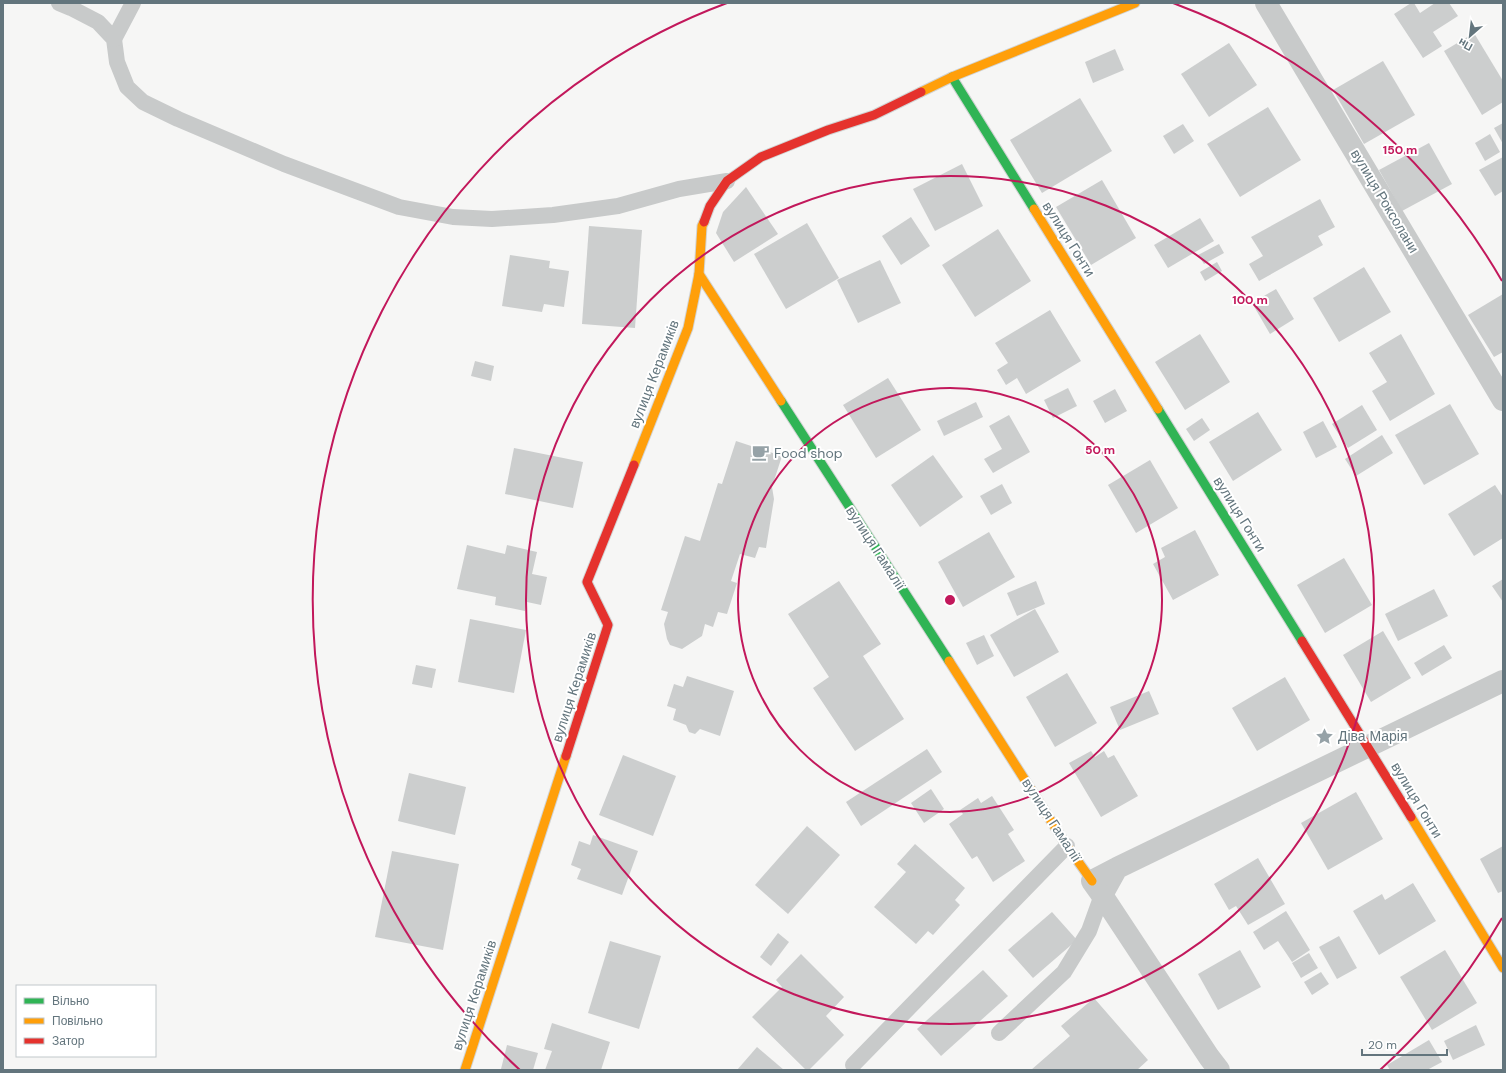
<svg xmlns="http://www.w3.org/2000/svg" width="1506" height="1073" font-family="'DM Sans',sans-serif">
	<rect width="100%" height="100%" fill="#f6f6f5"/>
	<g fill="#cccece">
		<polygon points="1411,3 1414,3 1420,13 1435,3 1449,3 1458,16 1433,32 1442,46 1423,58 1394,14"/>
		<polygon points="1474,33 1503,81 1503,102 1482,115 1444,51"/>
		<polygon points="1229,43 1257,85 1209,117 1181,74"/>
		<polygon points="1115,49 1124,70 1093,83 1085,62"/>
		<polygon points="1383,61 1415,115 1364,144 1333,90"/>
		<polygon points="1080,98 1112,151 1042,193 1010,140"/>
		<polygon points="1268,107 1301,160 1240,197 1207,144"/>
		<polygon points="1503,123 1503,144 1494,128"/>
		<polygon points="1183,124 1194,141 1174,154 1163,136"/>
		<polygon points="1490,134 1500,152 1485,161 1475,143"/>
		<polygon points="1429,143 1452,184 1402,211 1379,170"/>
		<polygon points="1503,157 1503,191 1495,196 1479,170"/>
		<polygon points="962,164 983,206 935,231 913,189"/>
		<polygon points="1102,180 1136,238 1091,265 1056,207"/>
		<polygon points="746,187 778,234 734,262 716,233 723,212"/>
		<polygon points="1320,199 1335,227 1318,236 1323,245 1259,281 1249,264 1263,256 1251,237"/>
		<polygon points="911,217 930,246 901,265 882,236"/>
		<polygon points="1200,218 1214,241 1168,268 1154,245"/>
		<polygon points="807,223 839,278 786,309 754,254"/>
		<polygon points="589,226 642,230 635,328 582,324"/>
		<polygon points="998,229 1031,281 975,317 942,265"/>
		<polygon points="1219,244 1224,253 1204,264 1198,255"/>
		<polygon points="510,255 550,261 549,268 569,271 564,307 544,304 542,312 502,306"/>
		<polygon points="880,260 901,303 858,323 837,280"/>
		<polygon points="1217,262 1222,271 1205,281 1200,272"/>
		<polygon points="1364,267 1391,312 1339,342 1313,298"/>
		<polygon points="1276,289 1294,319 1270,334 1252,303"/>
		<polygon points="1503,294 1503,352 1494,357 1468,315"/>
		<polygon points="1050,310 1081,361 1026,394 1017,378 1006,385 997,370 1008,363 995,343"/>
		<polygon points="1200,334 1230,382 1185,410 1155,362"/>
		<polygon points="1401,334 1435,394 1390,421 1372,391 1387,382 1369,353"/>
		<polygon points="475,361 494,366 491,381 471,376"/>
		<polygon points="888,378 921,430 876,458 843,405"/>
		<polygon points="1068,388 1077,406 1053,418 1044,400"/>
		<polygon points="1115,389 1127,411 1105,423 1093,401"/>
		<polygon points="976,402 983,417 944,436 937,421"/>
		<polygon points="1450,404 1479,454 1424,485 1395,435"/>
		<polygon points="1362,405 1377,430 1348,448 1332,424"/>
		<polygon points="1258,412 1282,450 1233,481 1209,442"/>
		<polygon points="1009,415 1030,452 993,473 984,459 1002,449 989,426"/>
		<polygon points="1202,418 1210,430 1194,441 1186,429"/>
		<polygon points="1323,421 1337,447 1316,458 1303,432"/>
		<polygon points="1382,435 1393,453 1356,476 1345,459"/>
		<polygon points="736,441 782,456 772,487 774,499 766,548 759,547 755,558 740,554 731,581 737,583 727,614 718,612 713,627 705,624 702,636 682,649 670,645 667,639 664,624 668,612 661,610 685,536 700,541 718,483 722,484"/>
		<polygon points="514,448 583,462 573,508 505,494"/>
		<polygon points="933,455 963,497 920,527 891,485"/>
		<polygon points="1150,460 1178,508 1136,533 1108,485"/>
		<polygon points="1002,484 1012,503 991,515 980,496"/>
		<polygon points="1495,485 1503,497 1503,538 1474,556 1448,514"/>
		<polygon points="1195,530 1219,575 1173,600 1153,564 1165,557 1161,548"/>
		<polygon points="989,532 1015,577 963,607 938,562"/>
		<polygon points="467,545 505,554 507,545 537,552 532,574 547,577 541,605 527,602 525,611 495,605 496,597 457,589"/>
		<polygon points="1344,558 1372,605 1325,633 1297,585"/>
		<polygon points="1503,579 1503,602 1492,586"/>
		<polygon points="839,581 881,644 863,656 904,719 855,751 813,688 829,677 788,614"/>
		<polygon points="1036,581 1045,604 1017,616 1007,593"/>
		<polygon points="1434,589 1448,616 1398,641 1385,614"/>
		<polygon points="1035,609 1059,652 1014,677 990,635"/>
		<polygon points="470,619 526,630 514,693 458,682"/>
		<polygon points="1383,631 1411,678 1371,702 1343,655"/>
		<polygon points="984,635 994,656 977,665 966,643"/>
		<polygon points="1444,645 1452,658 1422,676 1414,663"/>
		<polygon points="416,665 436,669 432,688 412,684"/>
		<polygon points="1067,673 1097,723 1055,747 1026,697"/>
		<polygon points="687,676 734,691 720,736 700,729 695,734 689,732 686,725 673,720 676,709 667,706 674,684 683,687"/>
		<polygon points="1285,677 1310,720 1257,751 1232,708"/>
		<polygon points="1149,691 1159,714 1120,730 1110,707"/>
		<polygon points="927,749 942,772 861,826 846,802"/>
		<polygon points="1091,751 1095,757 1104,751 1108,758 1114,755 1138,796 1101,817 1069,763"/>
		<polygon points="623,755 676,776 653,836 599,815"/>
		<polygon points="409,773 466,787 455,835 398,821"/>
		<polygon points="931,789 944,809 924,823 911,803"/>
		<polygon points="1356,792 1383,839 1328,870 1301,823"/>
		<polygon points="992,796 1014,830 1008,834 1025,861 993,882 977,856 972,859 949,824 963,814 960,810 978,798 981,803"/>
		<polygon points="807,826 840,855 788,914 755,885"/>
		<polygon points="593,835 638,851 622,895 577,879 581,869 571,865 579,841 590,845"/>
		<polygon points="915,844 965,888 955,900 960,905 933,935 928,931 916,944 874,907 906,872 897,864"/>
		<polygon points="1503,846 1503,891 1498,893 1480,859"/>
		<polygon points="392,851 459,864 443,950 375,937"/>
		<polygon points="1258,858 1285,904 1248,925 1236,906 1229,910 1214,884"/>
		<polygon points="1413,883 1436,921 1379,955 1353,911 1382,894 1385,900"/>
		<polygon points="1286,911 1310,950 1292,962 1278,941 1264,950 1253,932"/>
		<polygon points="1052,912 1077,940 1033,978 1008,950"/>
		<polygon points="778,933 789,942 771,966 760,957"/>
		<polygon points="1339,936 1357,968 1337,979 1319,947"/>
		<polygon points="610,941 661,956 639,1029 588,1013"/>
		<polygon points="1240,950 1261,987 1218,1010 1198,974"/>
		<polygon points="1445,950 1477,1003 1432,1030 1400,977"/>
		<polygon points="1309,953 1318,968 1301,978 1292,963"/>
		<polygon points="801,954 844,997 826,1016 844,1035 809,1070 806,1070 752,1017 782,987 776,980"/>
		<polygon points="983,970 1008,996 941,1056 917,1029"/>
		<polygon points="1321,972 1329,984 1312,995 1304,982"/>
		<polygon points="1094,998 1148,1060 1137,1070 1031,1070 1070,1036 1061,1026"/>
		<polygon points="552,1023 610,1042 601,1070 545,1070 552,1051 544,1049"/>
		<polygon points="1476,1025 1485,1045 1453,1060 1444,1041"/>
		<polygon points="1429,1040 1442,1062 1427,1070 1390,1070 1387,1065"/>
		<polygon points="507,1045 538,1053 533,1070 501,1069"/>
		<polygon points="757,1047 784,1070 737,1070"/>
	</g>
	<g fill="none" stroke-linecap="round" stroke-linejoin="round">
		<defs>
			<g id="fast">
				<polyline points="952,77 1034,209"/>
				<polyline points="781,401 949,661"/>
				<polyline points="1158,409 1302,641"/>
			</g>
			<g id="slow">
				<polyline points="921,92 952,77 1135,3"/>
				<polyline points="1034,209 1158,409"/>
				<polyline points="704,222 702,226 699,274 781,401"/>
				<polyline points="634,465 688,328 699,274"/>
				<polyline points="949,661 1067,846 1092,881"/>
				<polyline points="1411,817 1503,968"/>
				<polyline points="465,1070 566,756"/>
			</g>
			<g id="jam">
				<polyline points="704,222 710,206 727,181 761,157 828,130 874,115 921,92"/>
				<polyline points="1302,641 1411,817"/>
				<polyline points="566,756 608,625 587,582 634,465"/>
			</g>
		</defs>
		<use href="#fast" stroke="#d1d3d3" stroke-width="11"/>
		<use href="#slow" stroke="#d1d3d3" stroke-width="11"/>
		<use href="#jam" stroke="#d1d3d3" stroke-width="11"/>
		<g stroke="#c8caca" stroke-width="16">
			<polyline points="59,3 71,8 98,22 114,39 117,62 127,87 143,102 178,119 284,164 399,207 453,217 492,219 553,215 618,206 679,189 727,181"/>
			<polyline points="114,39 133,3"/>
			<polyline points="999,1033 1064,972 1089,931 1102,895"/>
			<polyline points="853,1065 1067,846"/>
		</g>
		<g stroke="#c8caca" stroke-width="22">
			<polyline points="1266,3 1503,400"/>
			<polyline points="1117,868 1102,895 1092,881 1117,868 1503,681"/>
			<polyline points="1102,895 1209,1057 1219,1070"/>
		</g>
		<use href="#fast" stroke="#30b455" stroke-width="9"/>
		<use href="#slow" stroke="#ff9f0a" stroke-width="9"/>
		<use href="#jam" stroke="#e5322d" stroke-width="9"/>
	</g>
	<g fill="none" stroke="#c2185b" stroke-width="2">
		<circle cx="950" cy="600" r="212"/>
		<circle cx="950" cy="600" r="424"/>
		<path d="M1502 918A637 637 0 0 1 1380 1070M520 1070A637 637 0 0 1 727 3M1173 3A637 637 0 0 1 1502 281"/>
	</g>
	<defs>
		<symbol id="cafe-bare" viewBox="-9 -9 18 18"><path d="M-5.5-4.5H6V0H3Q3 3.5 0 3.5H-2.5Q-5.5 3.5-5.5 0ZM3-3.2v2h1.7v-2ZM-6 4.5H4V6H-6Z" fill="#96a2a7" stroke="#fff" stroke-width="2.5" paint-order="stroke"/></symbol>
		<symbol id="sight-bare" viewBox="-9 -9 18 18"><path d="M0-6L1.8-2.2L6-1.7L2.9 1.2L3.7 5.4L0 3.3L-3.7 5.4L-2.9 1.2L-6-1.7L-1.8-2.2Z" fill="#96a2a7" stroke="#fff" stroke-width="2.5" paint-order="stroke"/></symbol>
	</defs>
	<g fill-rule="evenodd">
		<use href="#cafe-bare" x="748" y="440" width="25" height="25"/>
		<use href="#sight-bare" x="1312" y="724" width="25" height="25"/>
	</g>
	<g text-anchor="middle" stroke-width="4" stroke-linejoin="round" paint-order="stroke">
		<g font-size="14" fill="#63757d" stroke="#fff">
			<text transform="translate(1385 201) rotate(59)" y="5">вулиця Роксолани</text>
			<text transform="translate(1069 239) rotate(58)" y="5">вулиця Гонти</text>
			<text transform="translate(654 374) rotate(-69)" y="5">вулиця Керамиків</text>
			<text transform="translate(1240 514) rotate(58)" y="5">вулиця Гонти</text>
			<text transform="translate(876 548) rotate(57)" y="5">вулиця Гамалії</text>
			<text transform="translate(574 687) rotate(-72)" y="5">вулиця Керамиків</text>
			<text transform="translate(1417 800) rotate(59)" y="5">вулиця Гонти</text>
			<text transform="translate(1052 820) rotate(57)" y="5">вулиця Гамалії</text>
			<text transform="translate(474 995) rotate(-72)" y="5">вулиця Керамиків</text>
		</g>
		<g font-size="14" fill="#63757d" stroke="#fff" text-anchor="start">
			<text x="774" y="458">Food shop</text>
			<text x="1338" y="741">Діва Марія</text>
		</g>
	</g>
	<circle cx="950" cy="600" r="6" fill="#c2185b" stroke="#fff" stroke-width="2"/>
	<g font-size="12" text-anchor="middle" font-weight="bold" fill="#c2185b" stroke="#fff" stroke-width="4" stroke-linejoin="round" paint-order="stroke">
		<text x="1400" y="154">150 m</text>
		<text x="1250" y="304">100 m</text>
		<text x="1100" y="454">50 m</text>
	</g>
	<rect width="1506" height="1073" fill="none" stroke="#63757d" stroke-width="8"/>
	<rect x="16" y="985" width="140" height="72" fill="#ffffff" stroke="#c1c8cb"/>
	<rect x="24" y="998" width="20" height="6" fill="#30b455" stroke="#c1c8cb"/>
	<text x="52" y="1005" font-size="12" fill="#63757d">Вільно</text>
	<rect x="24" y="1018" width="20" height="6" fill="#ff9f0a" stroke="#c1c8cb"/>
	<text x="52" y="1025" font-size="12" fill="#63757d">Повільно</text>
	<rect x="24" y="1038" width="20" height="6" fill="#e5322d" stroke="#c1c8cb"/>
	<text x="52" y="1045" font-size="12" fill="#63757d">Затор</text>
	<g transform="translate(1470 36) rotate(208)" stroke="#ffffff" stroke-width="3" paint-order="stroke">
	<path d="M0-3L7 15L0 10L-7 15Z" fill="#63757d"/>
	<text y="-6" font-size="11" font-weight="bold" text-anchor="middle" fill="#63757d">Пн</text>
	</g>
	<path d="M1362 1049v6h85v-6" fill="none" stroke="#63757d" stroke-width="2"/>
	<text x="1368" y="1049" font-size="12" fill="#63757d" stroke="#ffffff" stroke-width="3" paint-order="stroke">20 m</text>
</svg>
